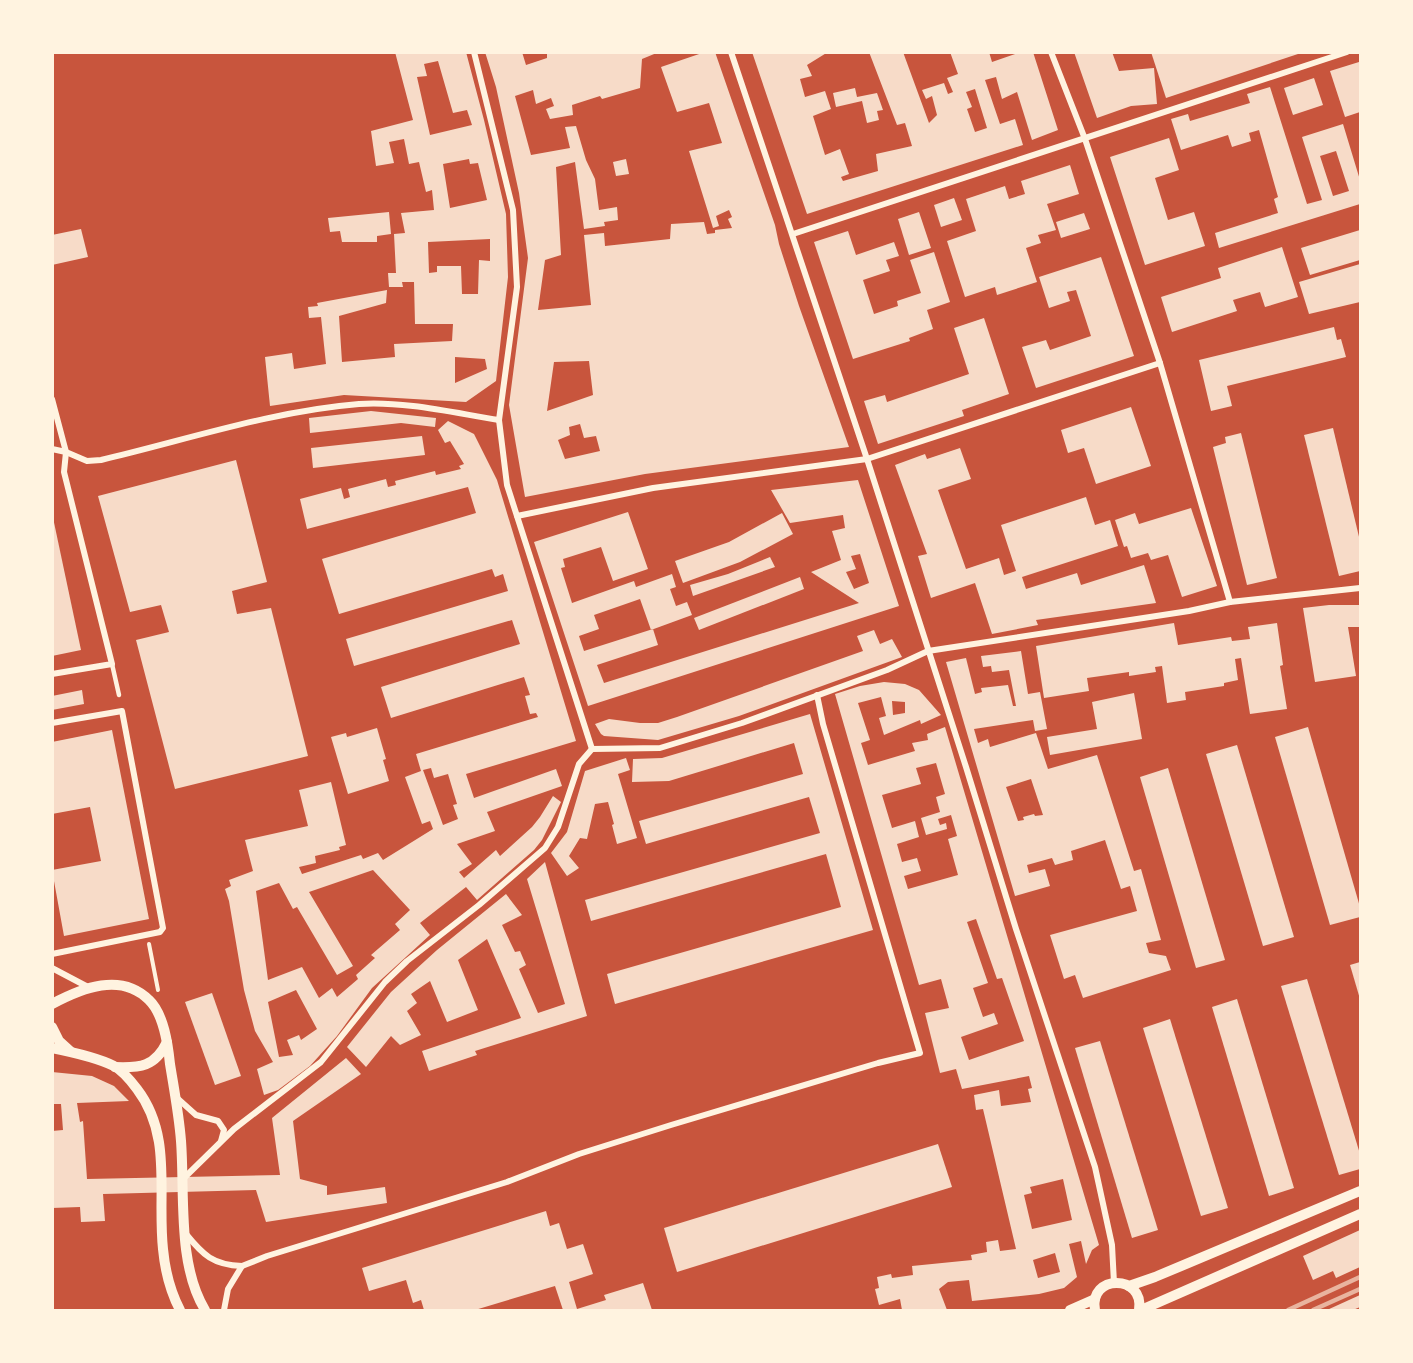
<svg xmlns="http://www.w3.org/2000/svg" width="1413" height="1363" font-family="Helvetica,sans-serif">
	<rect width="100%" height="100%" fill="#c8553d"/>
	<g fill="#f7dbc8" fill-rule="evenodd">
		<path d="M395 52H466L484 120 506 214 508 277 496 381 466 402 344 395 270 406 265 357 292 353 294 369 326 364 321 317 309 318 308 307 318 306 317 303 387 290 386 303 339 316 342 362 395 357 394 344 452 341 453 324H415L414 282H402L403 287H389L388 273H396L394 234 405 233 401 213 434 210 432 190 426 192 419 162 409 164 404 139 389 142 394 163 376 166 371 131 413 120ZM438 61 453 113 467 110 472 125 430 135 417 77 427 76 424 64ZM469 159 470 164 478 163 487 200 450 208 443 164ZM490 239V261L479 260 478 294H462L461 266H437V272L429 273 428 242ZM455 357 485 359 487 369 455 383Z"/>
		<path d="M485 52H522L526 65 547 58V52H659L642 59 640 88 602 99 600 96 572 105 573 115 550 119 546 109 554 106 551 98 536 104 533 90 515 96 531 155 570 148 565 127 576 126 586 160 595 179 599 210 617 207 618 220 604 222 605 226 584 229 575 162 556 167 561 255 545 260 538 310 591 305 584 235 604 233 605 246 670 239 671 224 704 222 707 234 715 233V230L732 228 728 219 732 217 729 210 716 216 719 226 713 228 689 151 722 143 709 103 677 112 661 67 705 52H715L775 225 779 244 799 306 849 447 645 474 525 497 509 405 528 258 519 193 496 87ZM589 361 593 395 547 411 554 362ZM580 424 584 438 596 436 600 451 565 459 558 440 570 435 569 427Z"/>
		<path d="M752 52H828L807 65 812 76 800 79 805 97 825 91 831 109 813 116 825 155 840 149 849 174 841 177 843 181 878 171 876 154 912 146 905 123 897 125 869 52H903L929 123 937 115 932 96 926 99 922 90 944 83 948 94 953 92 947 78 958 74 950 52H989L992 62 1021 52H1033L1058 130 1032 140 1017 92 1002 99 996 77 985 80 1000 124 1015 119 1023 145 807 214ZM975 89 987 128 975 132 967 109 972 107 966 92Z"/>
		<polygon points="1074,52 1112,52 1119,71 1154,68 1157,104 1131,106 1097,118"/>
		<polygon points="1151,52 1301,52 1301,53 1166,98"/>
		<polygon points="1359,62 1360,112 1345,117 1330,71"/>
		<polygon points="1314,78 1323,105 1293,115 1284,88"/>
		<path d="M1270 87 1307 204 1322 200 1302 137 1343 124 1360 180V204L1219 248 1215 233 1278 213 1274 199 1278 197 1259 130 1249 133 1251 141 1232 147 1228 135 1181 150 1171 119 1188 114 1190 121 1250 103 1247 94ZM1336 151 1349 191 1333 196 1320 156Z"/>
		<polygon points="855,88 857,97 877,93 883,110 877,111 879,120 867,123 862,101 836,107 833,93"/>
		<polygon points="1169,138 1179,170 1155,178 1168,220 1194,212 1205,246 1145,265 1110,157"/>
		<polygon points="626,159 629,174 616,176 613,162"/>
		<polygon points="1070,165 1079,194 1047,204 1056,230 1038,235 1041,243 1026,248 1037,282 997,295 995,287 965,297 947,241 976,231 966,199 1005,186 1009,199 1025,194 1021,181"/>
		<polygon points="954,198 962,220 941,227 934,205"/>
		<polygon points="389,212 391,234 377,236 377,242 342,242 340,231 330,232 328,218"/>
		<polygon points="919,212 931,248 909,255 898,219"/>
		<polygon points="1084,213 1090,229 1061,238 1056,222"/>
		<polygon points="81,229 88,257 52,265 52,235"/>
		<polygon points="1360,230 1360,260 1310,275 1301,248"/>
		<polygon points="848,231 856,255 894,242 899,256 886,260 890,271 863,280 874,314 898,306 897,301 921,293 910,260 934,252 950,302 927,310 933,329 909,338 910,341 853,359 814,242"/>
		<polygon points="1282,247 1298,297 1265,307 1260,292 1233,300 1237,311 1172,332 1161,297 1221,278 1218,268"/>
		<polygon points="1101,257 1134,356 1036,388 1022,347 1046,340 1050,350 1091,336 1076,290 1067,292 1070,301 1049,308 1039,277"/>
		<polygon points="1360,264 1360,302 1309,314 1299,282"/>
		<polygon points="984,318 1009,394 962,410 964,416 878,444 864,401 885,395 887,402 969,374 954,328"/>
		<polygon points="1334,327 1337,340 1341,339 1346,357 1227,386 1232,406 1211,411 1199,360"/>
		<polygon points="1131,407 1151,466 1096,484 1084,448 1068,453 1061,430"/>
		<polygon points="371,411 436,418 435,427 401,423 310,433 309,418"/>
		<path d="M448 421 474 434 497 480 576 741 466 774 474 798 556 769 562 786 487 812 495 831 457 844 472 864 459 872 464 878 496 850 500 856 532 827 540 817 553 796 561 802 542 840 534 850 477 900 466 887 420 923 430 935 372 988 337 1036 310 1066 278 1090 264 1095 257 1069 273 1062 255 1031 244 990 229 901 225 889 231 886 229 880 253 871 245 840 308 826 299 790 331 782 346 845 339 847 340 850 315 856 316 863 299 867 302 874 361 855 363 859 378 853 383 860 433 829 430 821 422 824 405 777 421 771 416 754 538 717 536 713 530 714 525 696 530 695 524 677 391 718 381 687 520 644 512 620 354 666 346 639 508 591 503 574 495 577 492 569 339 614 322 559 476 513 468 487 307 529 300 499 341 488 344 499 350 497 348 489 386 479 388 487 396 485 395 481 435 471 436 475 461 469 459 466 464 464 450 441 445 443 438 430ZM431 768 434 778 448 774 457 804 453 805 458 819 443 825 423 770ZM373 870 410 910 395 924 400 930 371 955 375 958 356 975 358 979 337 997 332 988 319 998 302 967 268 980 256 891 279 883 293 909 297 907 337 975 353 966 309 892ZM296 990 317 1029 301 1040 299 1035 287 1040 293 1055 279 1057 268 1002Z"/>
		<polygon points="1333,428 1360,541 1360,571 1339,576 1304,435"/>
		<polygon points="1241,433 1277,578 1247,585 1213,447 1226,443 1225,437"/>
		<polygon points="422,436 425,455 313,468 311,448"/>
		<polygon points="960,448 971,479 938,490 966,569 999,558 1004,575 1016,571 1001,525 1086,497 1095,525 1110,520 1118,546 1022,577 1026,589 1077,573 1081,585 1144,565 1156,603 1036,620 1038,625 992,634 975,583 931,598 918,556 927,554 895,465 925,454 927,459"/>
		<polygon points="236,460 267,582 232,591 237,614 271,608 308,756 175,789 136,640 169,632 161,605 130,612 98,496"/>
		<path d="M858 480 899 606 588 706 534 542 628 512 648 569 613 581 601 547 563 559 565 567 561 568 572 603 634 581 636 587 672 574 676 587 670 589 676 606 687 602 692 615 651 630 640 599 594 615 599 629 579 636 584 651 653 629 658 645 597 665 604 683 859 603 811 572 841 560 832 531 845 528 843 515 790 523 771 490ZM860 554 869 583 854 589 846 572 856 569 851 556Z"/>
		<polygon points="1191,508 1217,586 1182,597 1168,555 1151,560 1148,553 1131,558 1127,546 1124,547 1115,520 1135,513 1139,524"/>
		<polygon points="52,513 81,650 52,656"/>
		<polygon points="782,513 793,534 740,562 683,583 675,561 729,542"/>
		<polygon points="770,557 775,567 693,596 690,585 728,574"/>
		<polygon points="800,577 804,589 699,630 694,618"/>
		<polygon points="1329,605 1360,605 1360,627 1348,627 1356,676 1315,682 1303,608"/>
		<polygon points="1174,623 1178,645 1231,637 1232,641 1250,639 1248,627 1277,623 1283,665 1280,666 1287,709 1250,714 1241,658 1235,659 1238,680 1224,683 1224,686 1185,692 1186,700 1167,703 1162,666 1155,667 1156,672 1129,676 1129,672 1087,678 1089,691 1044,698 1036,646"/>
		<polygon points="874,630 880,644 892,639 902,657 739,716 658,740 604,736 601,734 595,724 609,719 640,723 658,723 677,717 863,651 857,636"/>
		<path d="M1021 651 1028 694 1040 692 1047 729 1035 731 1033 720 974 729 978 743 988 739 990 747 1036 733 1048 769 1097 755 1134 871 1141 869 1161 940 1146 943 1149 953 1166 956 1171 970 1083 998 1075 975 1064 979 1050 935 1137 911 1130 886 1121 889 1105 840 1071 851 1073 860 1055 865 1052 858 1027 865 1029 873 1045 869 1050 886 1015 896 946 662 966 658 975 694 982 692 981 688 1008 685 1013 706H1016L1009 670 992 672 991 666 983 667 981 656ZM1031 779 1043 815 1035 816 1034 814 1023 817 1024 820 1018 821 1006 787Z"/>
		<path d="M884 682 905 684 919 690 941 715 921 724 920 720 884 735 879 718 886 716 881 697 858 703 870 740 861 743 868 765 915 751 912 743 928 740 927 734 945 727 1099 1245 1092 1250 1086 1264 1081 1241 1069 1244 1077 1277 1064 1288 1039 1294 972 1301 969 1280 948 1282 939 1289 947 1310H902L900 1299 879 1305 875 1289 879 1288 877 1277 891 1274 892 1278 913 1275 912 1266 972 1260 971 1255 987 1252 986 1242 998 1240 1000 1251 1016 1249 983 1109 976 1110 974 1095 999 1090 1001 1106 1031 1102 1028 1089 1032 1088 1029 1076 962 1089 956 1069 940 1073 925 1013 949 1008 941 979 919 985 835 694 860 686ZM892 701 905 702V713L893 715ZM936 763 945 794 936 797 940 812 921 818 926 835 947 829 946 823 940 825 938 819 951 815 957 836 948 839 958 875 908 889 904 876 921 871 917 858 902 862 897 844 919 837 915 821 892 828 882 795 921 784 916 768ZM976 919 997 979 1002 978 1024 1041 969 1060 961 1037 998 1024 994 1013 983 1017 973 988 988 983 967 922ZM1063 1179 1072 1220 1032 1229 1024 1195 1032 1193 1030 1187ZM1055 1253 1060 1272 1038 1278 1033 1260Z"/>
		<polygon points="82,690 84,704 52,710 52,696"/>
		<polygon points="1134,693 1142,739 1050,755 1047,737 1097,729 1092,702"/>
		<polygon points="810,714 873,930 615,1004 607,974 841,907 826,854 591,921 585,900 820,833 809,797 646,844 639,821 803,774 794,743 669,781 632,782 633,759 662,758"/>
		<polygon points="1308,727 1360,907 1360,917 1330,925 1275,737"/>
		<polygon points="377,728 386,759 383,760 389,781 348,794 331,737 346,733 347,737"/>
		<polygon points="112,730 149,919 64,936 52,870 101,861 90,807 52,814 52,742"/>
		<polygon points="1237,745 1294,937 1263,946 1206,754"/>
		<polygon points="626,758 630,770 618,774 637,838 617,844 612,825 614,824 608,802 595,804 587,839 580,838 569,856 579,868 567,876 551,853 567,832 585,771"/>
		<polygon points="1168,768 1225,960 1196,968 1140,777"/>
		<polygon points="545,862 587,1016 475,1051 477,1055 429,1071 422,1051 521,1018 487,939 458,960 478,1010 447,1022 430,981 411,994 417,1003 407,1011 421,1035 400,1045 391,1036 366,1067 347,1047 391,992 437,950 506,894 522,915 502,925 515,952 520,951 526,965 519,969 538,1013 565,1004 527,879"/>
		<polygon points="1360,962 1360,999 1350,965"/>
		<polygon points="1307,979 1360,1154 1360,1169 1339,1175 1281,986"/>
		<polygon points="212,993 241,1076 215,1085 185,1002"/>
		<polygon points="1237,999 1294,1188 1269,1196 1212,1007"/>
		<polygon points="1170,1019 1228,1208 1201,1216 1143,1028"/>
		<polygon points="1100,1041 1158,1230 1132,1238 1075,1048"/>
		<polygon points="346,1058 361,1074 293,1121 300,1179 327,1186 327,1195 385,1187 387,1203 266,1222 256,1190 103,1194 105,1221 81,1222 80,1207 52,1208 52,1131 63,1130 61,1104 52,1104 52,1072 92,1076 114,1086 129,1101 77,1103 80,1122 83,1121 87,1179 280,1175 272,1118"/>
		<polygon points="938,1144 952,1187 677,1272 664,1228"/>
		<polygon points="546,1211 550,1226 559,1223 567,1249 583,1244 593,1274 569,1282 577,1309 606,1300 604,1295 643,1283 652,1310 563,1310 555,1286 475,1310 424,1310 421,1300 413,1303 406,1280 369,1291 362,1268"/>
		<polygon points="1360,1230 1360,1267 1336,1278 1333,1271 1313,1280 1303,1256"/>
		<polygon points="1360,1295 1360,1307 1353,1310 1327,1310"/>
	</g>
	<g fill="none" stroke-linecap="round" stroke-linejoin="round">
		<polyline stroke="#fff3e0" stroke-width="4" points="149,944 158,990"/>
		<polyline stroke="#fff3e0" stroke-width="4.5" points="112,664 119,695"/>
		<g stroke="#fff3e0" stroke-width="6">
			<polyline points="474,52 513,210 517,287 499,420 507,485 592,749"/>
			<polyline points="731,52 867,459 966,767 1016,929 1095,1167 1112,1245 1114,1283"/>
			<polyline points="1051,52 1085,139 1160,363 1230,602"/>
			<polyline points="793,234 1347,52"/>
			<polyline points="52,399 66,452 64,472 112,664 52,674"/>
			<path d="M52 449 66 452 87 461 101 460C186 440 272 411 359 404 405 401 454 413 499 420"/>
			<polyline points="517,516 653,488 867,459 1160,363"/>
			<polyline points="52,723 122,711 163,928 160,932 52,954"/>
			<polyline points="592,749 660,748 742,723 887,670 928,651 1189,611 1230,602 1360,588"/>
			<polyline points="52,968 88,987"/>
			<polyline points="177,1098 196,1115 218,1121 224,1130 221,1141"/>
			<polyline points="183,1179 234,1129 321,1062 385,982 407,961 479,905 545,848 558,827 579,764 592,749"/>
			<path d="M186 1234C203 1255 213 1265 242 1266"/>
			<polyline points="224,1310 228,1289 242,1266 267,1256 507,1182 579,1154 671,1125 878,1063 920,1053 823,724 817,695"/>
		</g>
		<g stroke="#fff3e0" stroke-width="10">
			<path d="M52 1004C82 988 121 972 149 1000 164 1014 168 1045 170 1064 174 1089 179 1115 181 1141 185 1194 177 1264 205 1310"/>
			<polyline points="52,1027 59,1041 70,1051"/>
			<path d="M52 1048C72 1052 96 1057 114 1066 123 1071 131 1081 137 1089 173 1136 157 1193 163 1249 165 1270 170 1291 180 1310"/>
			<path d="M115 1067C140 1068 155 1067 167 1042"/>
			<polyline points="1129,1286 1155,1277 1360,1191"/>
			<polyline points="1070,1310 1095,1299"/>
			<path d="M1095 1310C1088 1274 1145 1274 1139 1310"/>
			<polyline points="1141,1310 1360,1214"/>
		</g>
		<g stroke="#e9b49f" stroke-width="4.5">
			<polyline points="1288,1310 1360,1277"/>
			<polyline points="1313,1310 1360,1289"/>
		</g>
	</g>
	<rect width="1413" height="1363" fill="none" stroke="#fff3e0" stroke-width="108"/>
</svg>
